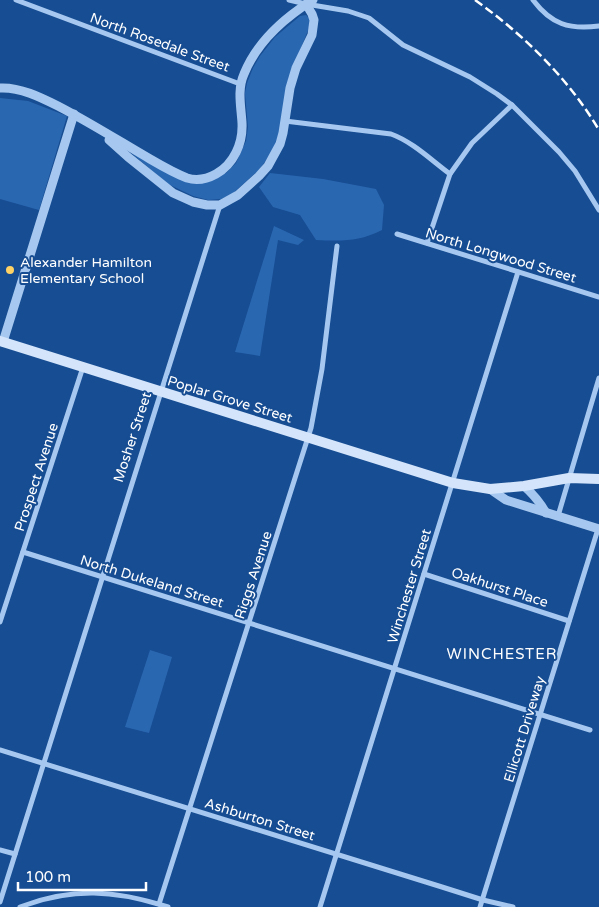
<svg xmlns="http://www.w3.org/2000/svg" width="599" height="907" font-family="'Varela Round',sans-serif">
	<rect width="100%" height="100%" fill="#174d92"/>
	<g fill="#2a67b1">
		<polygon points="306,15 310,19 309,28 289,77 280,132 274,148 260,169 232,194 221,199 208,200 193,196 168,184 130,152 178,178 210,181 226,173 236,163 246,141 248,127 245,93 247,83 253,68 260,56 275,37 300,16"/>
		<polygon points="0,98 28,101 67,116 39,210 0,199"/>
		<path d="M270 173 323 179 376 189 384 205 382 230C358 242 342 241 316 240L300 215 273 207 259 187Z"/>
		<polygon points="274,226 304,240 298,245 278,240 260,356 235,352"/>
		<polygon points="150,650 172,657 149,733 125,727"/>
	</g>
	<g fill="none" stroke-linecap="round" stroke-linejoin="round">
		<g stroke="#a6c8f0" stroke-width="5">
			<polyline points="16,0 240,84"/>
			<polyline points="289,0 306,4 348,11 369,18 403,45 470,77 497,94 512,105 559,152 575,171 599,210"/>
			<path d="M533 0C551 24 569 30 599 26"/>
			<path d="M285 121 391 134C413 142 431 160 450 174"/>
			<polyline points="397,234 599,297"/>
			<polyline points="427,243 450,174 472,143 512,105"/>
			<polyline points="558,516 599,378"/>
			<polyline points="23,552 590,730"/>
			<polyline points="424,574 569,621"/>
			<polyline points="0,622 83,367"/>
			<polyline points="0,750 442,887 483,900 513,907"/>
			<polyline points="0,850 15,854"/>
			<polyline points="0,902 220,205"/>
			<polyline points="159,904 311,428 322,369 337,246"/>
			<path d="M20 907C73 887 115 890 168 907"/>
			<polyline points="320,907 518,272"/>
			<polyline points="480,907 598,529"/>
		</g>
		<g stroke="#a6c8f0" stroke-width="9">
			<path d="M0 88C20 87 40 97 58 106 89 122 119 141 150 159 162 166 174 173 187 178 197 181 207 179 216 174 234 164 243 143 242 123 241 106 237 90 244 74 257 42 284 18 313 0"/>
			<polyline points="109,140 128,157 173,193 193,202 207,205 220,205 238,195 259,176 268,166 280,144 283,133 290,88 296,68 312,35 314,20 312,14 306,4"/>
			<polyline points="3,342 74,114"/>
			<path d="M524 486C533 494 540 502 546 513"/>
			<polyline points="490,489 506,500 599,529"/>
		</g>
		<polyline stroke="#d4e5fb" stroke-width="10" points="0,341 453,483 490,489 524,486 569,478 599,479"/>
		<path stroke="#fff" stroke-width="2.5" stroke-dasharray="9 4" stroke-linecap="butt" d="M475 0C524 35 568 78 599 130"/>
	</g>
	<circle fill="#ffd265" stroke="#174d92" stroke-width="2" cx="10" cy="270" r="5"/>
	<g text-anchor="middle" stroke-width="4" stroke-linejoin="round" paint-order="stroke">
		<g font-size="14" fill="#fff" stroke="#174d92">
			<text transform="translate(160 42) rotate(20)" y="5">North Rosedale Street</text>
			<text transform="translate(501 255) rotate(17)" y="5">North Longwood Street</text>
			<text transform="translate(230 399) rotate(17)" y="5">Poplar Grove Street</text>
			<text transform="translate(132 437) rotate(-72)" y="5">Mosher Street</text>
			<text transform="translate(36 477) rotate(-72)" y="5">Prospect Avenue</text>
			<text transform="translate(253 575) rotate(-72)" y="5">Riggs Avenue</text>
			<text transform="translate(152 581) rotate(17)" y="5">North Dukeland Street</text>
			<text transform="translate(409 586) rotate(-73)" y="5">Winchester Street</text>
			<text transform="translate(500 587) rotate(18)" y="5">Oakhurst Place</text>
			<text transform="translate(524 729) rotate(-73)" y="5">Ellicott Driveway</text>
			<text transform="translate(260 819) rotate(17)" y="5">Ashburton Street</text>
		</g>
		<g font-size="14" fill="#fff" stroke="#174d92" text-anchor="start">
			<text x="20" y="267">Alexander Hamilton<tspan x="20" dy="16">Elementary School</tspan></text>
		</g>
		<g font-size="15" letter-spacing="1" fill="#fff" stroke="#174d92">
			<text x="502" y="659">WINCHESTER</text>
		</g>
	</g>
	<path d="M18 882v8h128v-8" fill="none" stroke="#ffffff" stroke-width="2.5"/>
	<text x="25" y="882" font-size="15" fill="#ffffff" stroke="#174d92" stroke-width="4" paint-order="stroke">100 m</text>
</svg>
